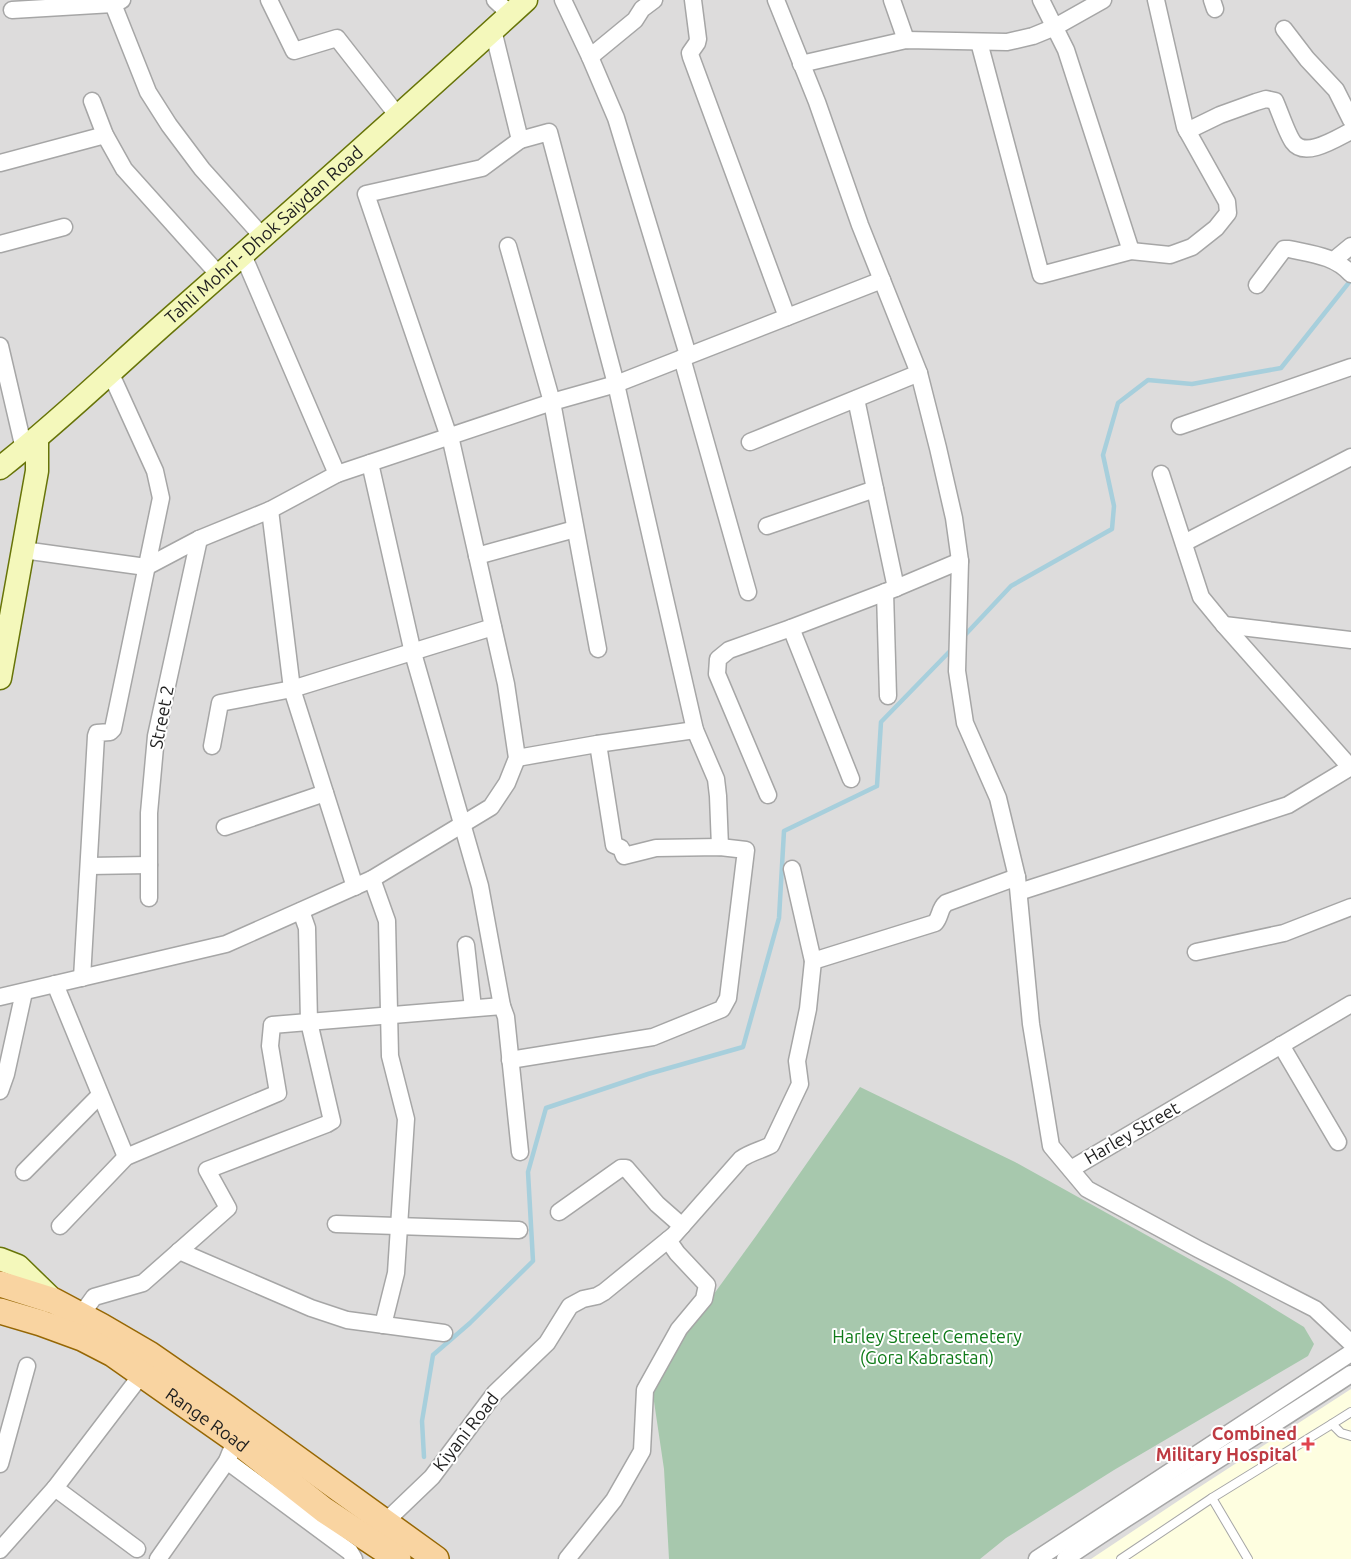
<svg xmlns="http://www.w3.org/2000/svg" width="1351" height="1559" font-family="Ubuntu,sans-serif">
	<rect width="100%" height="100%" fill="#f0ece6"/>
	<rect fill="#dddcdc" x="0" y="0" width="1351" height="1559"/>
	<polygon fill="#fefee0" points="1351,1389 1351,1559 1091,1559 1181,1499"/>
	<polygon fill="#a7c8ad" points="860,1087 1015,1162 1229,1281 1304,1327 1314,1344 1308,1356 1114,1470 1006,1538 980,1559 669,1559 664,1469 652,1388 666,1360 756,1236"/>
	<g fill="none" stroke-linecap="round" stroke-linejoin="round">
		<g stroke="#a7cfdc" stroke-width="4.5">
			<polyline points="965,635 1011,586 1112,529 1114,506 1103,455 1118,403 1148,380 1192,384 1281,368 1351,280"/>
			<polyline points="424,1457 422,1421 433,1355 470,1323 533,1261 528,1172 546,1108 648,1074 743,1047 779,918 784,831 877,786 881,722 952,649"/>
		</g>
		<defs>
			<g id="lane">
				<polyline points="1332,1424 1351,1412"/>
				<polyline points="1212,1498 1248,1559"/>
				<polyline points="1121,1559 1212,1498 1332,1424 1341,1433 1351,1436"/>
			</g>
			<g id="street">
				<polyline points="269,0 294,51 337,38 398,116"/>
				<polyline points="495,0 510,14"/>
				<polyline points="563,0 590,57 616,118 688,355"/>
				<polyline points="693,0 698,39 697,43 690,53 691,57 787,317"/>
				<polyline points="776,0 817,102 860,225 919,373 938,448 954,518 960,561 957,671 965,723 998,798 1017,877 1031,1024 1051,1146 1087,1189 1198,1249 1315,1309 1351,1343"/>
				<polyline points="892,0 906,40"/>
				<polyline points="1041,0 1066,50 1131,251"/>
				<polyline points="1212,0 1215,9"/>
				<polyline points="113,4 148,92 169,125 202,169 263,237"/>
				<polyline points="12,10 113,4 122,0"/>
				<polyline points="1284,29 1307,59 1336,90 1351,120"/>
				<polyline points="493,30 520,140 549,132 616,384 695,730 716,779 718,796 720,847"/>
				<polyline points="979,42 1041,275 1131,251 1170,255 1192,247 1216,228 1228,213 1227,202 1185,127 1156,0"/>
				<polyline points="590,57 635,20 642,9 654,0"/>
				<polyline points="801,64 906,40 1007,42 1033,36 1055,27 1103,0"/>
				<polyline points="92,101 105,135 124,169 219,275"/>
				<path d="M1187 131 1220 115 1256 102 1266 99 1275 101C1280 112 1287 134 1293 142 1305 159 1337 138 1351 131"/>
				<polyline points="0,163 105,135"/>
				<polyline points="0,244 64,227"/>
				<polyline points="508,246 552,402 598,649"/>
				<polyline points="243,255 337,474"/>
				<polyline points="1334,260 1351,246"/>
				<path d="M1257 285 1284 249H1289C1312 254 1335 256 1351 274"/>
				<polyline points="0,346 24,449"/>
				<polyline points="682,358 748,592"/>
				<polyline points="856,399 896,588"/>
				<polyline points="1180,426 1351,367"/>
				<polyline points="750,442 919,373"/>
				<polyline points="370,463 413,653 480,886 502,1006"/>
				<polyline points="1161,474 1201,597 1224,625 1350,767"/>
				<polyline points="270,510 292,689 355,887"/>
				<polyline points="767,526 875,489"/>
				<polyline points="1184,543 1351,457"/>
				<polyline points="23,550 146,567 199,539 270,510 337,474 552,402 616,384 882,280"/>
				<polyline points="477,556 575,529"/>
				<polyline points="885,592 888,696"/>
				<polyline points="1224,625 1351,640"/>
				<polyline points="791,628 851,779"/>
				<polyline points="212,746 220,703 292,689 493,627"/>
				<polyline points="517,758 597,744 695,730"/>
				<polyline points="768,795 717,674 718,659 729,650 791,628 896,588 960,561"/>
				<polyline points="225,827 325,793"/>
				<polyline points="89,866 149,865"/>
				<polyline points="372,879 387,921 390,1056 406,1119 396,1273 383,1325"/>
				<polyline points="1019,892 1288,805 1351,767"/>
				<polyline points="149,898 149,813 156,736 199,539"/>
				<polyline points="466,945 473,1008"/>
				<polyline points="1196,952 1284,933 1351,907"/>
				<path d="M813 961 935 923C941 916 939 909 946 903L1017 877"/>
				<polyline points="82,978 96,736 97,733 110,732 113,729 161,498 155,471 110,372"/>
				<polyline points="55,984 126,1157"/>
				<polyline points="0,997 226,944 372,879 491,807 507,783 517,758 506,684 450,436 448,434 366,194 482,168 520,140"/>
				<polyline points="1281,1045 1338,1142"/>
				<polyline points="510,1060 653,1037 722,1009 728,998 746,850 720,847 656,848 624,856 621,848 614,845 598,744"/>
				<polyline points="0,1091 6,1074 24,992"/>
				<polyline points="1071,1169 1351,1004"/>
				<polyline points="24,1172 100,1095"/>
				<polyline points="559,1212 621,1168 626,1168 657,1204 682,1226"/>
				<polyline points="336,1224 519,1230"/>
				<polyline points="60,1226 126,1157 278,1093 270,1046 272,1025 502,1006 506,1017 520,1152"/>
				<polyline points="179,1251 311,1308 347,1320 444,1333"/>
				<polyline points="81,1315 94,1297 143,1283 228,1208 207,1170 327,1124 332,1121 309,1022 307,928 301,911"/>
				<polyline points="227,1461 350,1552 354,1559"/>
				<polyline points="0,1464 27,1366"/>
				<polyline points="55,1488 137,1549"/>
				<path d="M385 1522 432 1477 495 1393 547 1343 570 1306 583 1299 597 1296 604 1292 674 1235 741 1159C751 1152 762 1150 771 1145L800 1084 797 1061 808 1009 813 961 792 869"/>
				<polyline points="0,1550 55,1488 142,1374"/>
				<polyline points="158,1559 227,1461 231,1451"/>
				<polyline points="567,1559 614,1500 642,1451 645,1390 679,1329 704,1299 707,1285 677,1253 668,1240"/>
				<polyline points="1037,1559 1351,1353"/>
				<path d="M1065 1559C1159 1495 1256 1437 1351 1374"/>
			</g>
			<g id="secondary">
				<path id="s1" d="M0 468C60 421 114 368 171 318 290 213 409 107 526 0"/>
				<polyline points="0,678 37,471 37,439"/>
				<polyline points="0,1259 18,1266 54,1301"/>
			</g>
			<g id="primary">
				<polyline points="0,1284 54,1301 101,1326 149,1354 227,1408 436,1559"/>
				<path id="s2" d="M0 1311 41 1323 82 1338 113 1354 234 1439 324 1510 398 1559"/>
			</g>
		</defs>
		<use href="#lane" stroke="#a6a6a6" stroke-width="10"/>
		<use href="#street" stroke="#a6a6a6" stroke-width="19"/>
		<use href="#secondary" stroke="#677408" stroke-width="25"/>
		<use href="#primary" stroke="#966704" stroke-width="28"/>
		<use href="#lane" stroke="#fff" stroke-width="8"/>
		<use href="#street" stroke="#fff" stroke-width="16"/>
		<use href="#secondary" stroke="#f4f8bb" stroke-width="22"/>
		<use href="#primary" stroke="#f9d4a1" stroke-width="25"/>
	</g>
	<path fill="#e0444e" stroke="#fff" stroke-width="2" d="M1305.5 1436.5h5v5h5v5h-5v5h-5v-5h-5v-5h5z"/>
	<g text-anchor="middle" stroke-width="4" stroke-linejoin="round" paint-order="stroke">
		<g font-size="18" fill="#1f1f1f" stroke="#fff">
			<text dy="6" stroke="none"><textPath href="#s1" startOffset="352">Tahli Mohri - Dhok Saiydan Road</textPath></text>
			<text transform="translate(162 717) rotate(-79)" y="6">Street 2</text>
			<text transform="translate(1132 1133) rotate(-30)" y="6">Harley Street</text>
			<text dy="6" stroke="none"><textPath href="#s2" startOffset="236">Range Road</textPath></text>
			<text transform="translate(466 1432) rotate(-52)" y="6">Kiyani Road</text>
		</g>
		<g font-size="18" fill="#0f7b19" stroke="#fff">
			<text x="927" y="1343">Harley Street Cemetery<tspan x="927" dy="21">(Gora Kabrastan)</tspan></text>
		</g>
		<g font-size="18" font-weight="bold" fill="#be3a42" stroke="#fff" text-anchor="end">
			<text x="1297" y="1440">Combined<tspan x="1297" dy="21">Military Hospital</tspan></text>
		</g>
	</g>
</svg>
